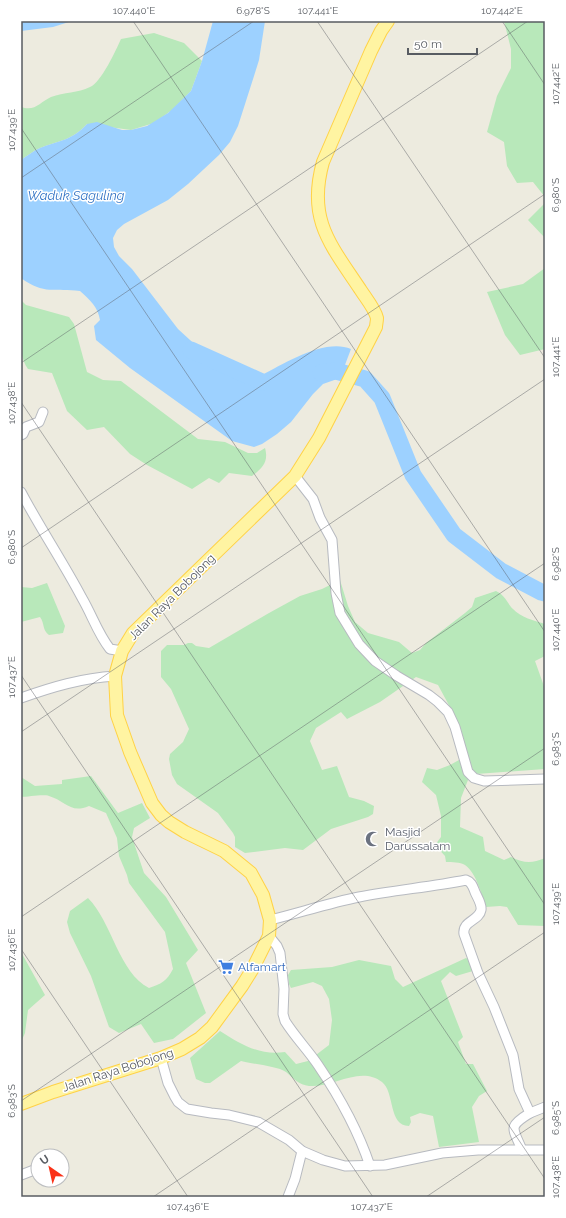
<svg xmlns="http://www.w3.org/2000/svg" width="566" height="1218" font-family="Raleway,sans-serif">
	<rect width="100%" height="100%" fill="#edebdf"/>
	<g fill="#b8e8ba">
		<polygon points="504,21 545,21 545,197 533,182 517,183 507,166 504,142 487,132 497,96 511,68 511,49"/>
		<path d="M154 33 184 43 202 61 191 91 172 110 154 123 131 130 87 124C73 140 58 141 40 148 33 151 27 156 21 160V107C35 112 40 102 51 97 64 92 78 93 90 87 101 83 116 50 121 39Z"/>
		<polygon points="545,203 545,238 528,220"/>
		<polygon points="545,268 545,349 520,355 505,335 487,292 523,284"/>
		<path d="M21 300 26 305 69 317 74 324 87 372 103 380 121 381 198 439 225 442 248 453H257L265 448C269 462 262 468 252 476L229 473 219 483 209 478 192 489 147 465 130 454 104 427 87 430 67 411 52 373 28 369C16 353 21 320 21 300Z"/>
		<path d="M340 580 348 606 355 622 368 633 399 642 412 653 420 650 426 643 465 613 472 607 475 598 496 591C507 597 506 602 513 609 520 617 535 621 545 624V656L535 661 545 689V769L476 774 468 780 461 798 460 827 483 837 485 851 504 860 511 857C524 863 531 864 545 858V926L518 925 507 907 500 906 486 907C481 894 477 874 465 865 460 862 452 862 446 862L445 856 435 845 441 837V816L436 795 422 782 427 768 437 770 450 765 468 755 451 709 438 685 416 677 380 702 347 719 341 712 316 728 310 741 322 770 337 766 349 797 364 801 374 806 373 814 368 817 331 829 303 850 285 848 245 853 235 847V837L233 833 218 813 177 784 172 775 169 759 170 754 183 742 189 729 171 689 161 677V651L167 645H184L188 643H192L196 646 209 648 269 613 300 596 322 589Z"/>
		<path d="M47 583 65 626 63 633 49 635C42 630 45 624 40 617L21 622V587L32 588Z"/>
		<path d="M91 776 118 813 142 803 150 818 134 828 132 837 144 873 166 897 198 950 186 963 206 1013 173 1039 154 1043 141 1024 119 1033 109 1027 91 976 70 933 67 922 70 911 88 898C112 922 119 973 149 988 161 984 167 981 173 969L165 932 129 883 127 875 119 856 117 838 106 813 89 806C70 814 66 801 49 796 43 794 28 797 21 797V777L35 786 62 784V780Z"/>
		<polygon points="21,952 45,995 28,1010 25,1033 21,1042"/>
		<path d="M466 958 470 960 473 971 456 976 450 972 441 981 463 1037 458 1042 466 1064H473L487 1091 479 1096 472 1107 479 1142 439 1147 433 1116 420 1113 410 1117 411 1122 409 1126C388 1126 395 1092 382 1082 360 1065 333 1088 309 1086 299 1085 293 1078 286 1072 277 1066 252 1064 241 1061L210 1083H205L196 1079 190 1058 220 1031C240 1044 260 1056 285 1052L296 1064 308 1061 329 1045 332 1020 329 999 322 986 313 982 291 988 289 984 288 975 291 970 332 967 359 960 391 966 395 979 403 987Z"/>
	</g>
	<g fill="#9dd1ff">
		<polygon points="21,21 72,21 53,27 21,31"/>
		<path d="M213 21H265L259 60 254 76 238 126 230 142 219 155 188 184 168 200 124 224 117 230 113 238 114 247 119 256 132 269 178 329 225 372 255 373 262 375C285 363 325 338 351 349L340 378 323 384 313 394 291 422 277 434 262 444 254 447 232 441 130 368 96 340 94 326 100 320C98 307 90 300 80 291 55 288 44 295 21 278V160C27 156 33 151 40 148 58 141 73 140 87 124L97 122 122 130H131L147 126 168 113 191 91 202 61Z"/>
	</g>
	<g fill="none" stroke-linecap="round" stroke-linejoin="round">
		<g stroke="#9dd1ff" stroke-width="17">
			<polyline points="191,350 262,382"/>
			<polyline points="321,373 336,371 365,379 382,398 413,475 454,535 501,571 541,592 545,593"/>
		</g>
		<defs>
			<g id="minor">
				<polyline points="21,435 23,434 26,427 39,422 43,412"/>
				<polyline points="295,476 313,499 320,518 332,540 336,593 340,613 359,644 375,661 397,676 429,695 438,702 448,712 455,727 468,772 474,778 484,781 545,779"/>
				<path d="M21 492C40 528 63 562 82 598 92 615 98 634 110 649L122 651"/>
				<path d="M21 698C52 687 82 678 115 676"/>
				<path d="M270 920C299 913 329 903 359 897 395 890 431 887 466 880 472 882 473 887 475 892 477 897 482 904 481 910 479 921 462 921 464 934L478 973 494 1007 513 1055 519 1089 530 1113C507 1127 513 1128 522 1150"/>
				<path d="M269 936 277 946 280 953 284 989 283 1014 285 1021C295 1037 308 1050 318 1065 339 1096 358 1130 370 1166"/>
				<polyline points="161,1058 168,1083 175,1097 178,1102 187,1109 211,1113 229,1115 258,1122 289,1140 302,1151 323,1160 345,1166 385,1165 442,1153 478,1150 545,1150"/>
				<polyline points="530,1113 545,1107"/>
				<polyline points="21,1175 34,1170"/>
				<polyline points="288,1197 295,1179 302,1151"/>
			</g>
			<path id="major" d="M21 1104 53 1092 161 1058 182 1049 200 1038 212 1027 242 986 252 970 269 936 270 920 263 895 251 873 224 851 185 832 169 822 161 815 152 803 130 752 117 715 115 676 122 651 133 633 295 476 319 438 376 327C376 325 377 321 377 318 375 309 365 297 360 289 330 244 307 219 323 162L371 51 381 31 388 21"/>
		</defs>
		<use href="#minor" stroke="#b7bac0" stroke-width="11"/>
		<use href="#major" stroke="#ffd246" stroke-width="14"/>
		<use href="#minor" stroke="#fff" stroke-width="9"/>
		<use href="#major" stroke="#fff4a2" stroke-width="12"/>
	</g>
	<path fill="none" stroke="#585c62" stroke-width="1" stroke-opacity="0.45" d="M133 21 545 632M317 21 545 358M502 21 545 85M21 128 545 905M21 178 254 21M21 363 528 21M21 402 545 1179M21 548 545 194M21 675 373 1197M21 732 545 379M21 917 545 563M21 949 188 1197M21 1101 545 748M153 1197 545 932M426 1197 545 1117"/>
	<defs>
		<symbol id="mosque-bare" viewBox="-9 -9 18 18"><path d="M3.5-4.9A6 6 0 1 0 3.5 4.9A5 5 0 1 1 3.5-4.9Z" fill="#6b7280" stroke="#fff" stroke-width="2.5" paint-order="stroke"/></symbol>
		<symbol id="supermarket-bare" viewBox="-9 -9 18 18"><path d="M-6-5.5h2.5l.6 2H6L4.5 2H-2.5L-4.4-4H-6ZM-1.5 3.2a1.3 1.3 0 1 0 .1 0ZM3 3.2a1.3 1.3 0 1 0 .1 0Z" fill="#3f7fe0" stroke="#fff" stroke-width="2.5" paint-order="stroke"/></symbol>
	</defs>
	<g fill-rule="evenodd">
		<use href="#mosque-bare" x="362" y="828" width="22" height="22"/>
		<use href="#supermarket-bare" x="215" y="956" width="22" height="22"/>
	</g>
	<g text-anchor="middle" stroke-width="3" stroke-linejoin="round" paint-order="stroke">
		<g font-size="12" fill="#585c62" stroke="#fff">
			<text transform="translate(172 597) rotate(-45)" y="4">Jalan Raya Bobojong</text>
			<text transform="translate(118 1070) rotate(-18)" y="4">Jalan Raya Bobojong</text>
		</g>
		<g font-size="12" fill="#5b616d" stroke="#fff" text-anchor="start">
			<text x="385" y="836">Masjid<tspan x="385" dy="14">Darussalam</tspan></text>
		</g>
		<g font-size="12" fill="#366cbe" stroke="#fff" text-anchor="start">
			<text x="238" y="971">Alfamart</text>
		</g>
		<g font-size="13" font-style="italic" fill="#3374c5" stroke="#fff">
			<text x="76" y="200">Waduk Saguling</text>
		</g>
	</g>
	<rect width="566" height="1218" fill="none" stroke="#ffffff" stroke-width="44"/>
	<g transform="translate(50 1168) rotate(326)"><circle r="19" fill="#ffffff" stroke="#bcbec0"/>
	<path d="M0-3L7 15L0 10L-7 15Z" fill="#fa3218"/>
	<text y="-6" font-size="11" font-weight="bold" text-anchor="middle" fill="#585c62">U</text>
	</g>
	<path d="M408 48v6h69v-6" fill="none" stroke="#585c62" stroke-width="2"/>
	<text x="414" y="48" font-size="12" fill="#585c62" stroke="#ffffff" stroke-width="3" paint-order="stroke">50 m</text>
	<rect x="22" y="22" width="522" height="1174" fill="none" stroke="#585c62" stroke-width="1.5"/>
	<g font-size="10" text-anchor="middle" fill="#585c62">
		<text x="134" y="14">107.440°E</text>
		<text x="253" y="14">6.978°S</text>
		<text x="318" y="14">107.441°E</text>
		<text x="502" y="14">107.442°E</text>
		<text transform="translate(555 84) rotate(-90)" y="4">107.442°E</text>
		<text transform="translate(11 130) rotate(-90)" y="4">107.439°E</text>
		<text transform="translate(555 195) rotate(-90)" y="4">6.980°S</text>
		<text transform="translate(555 357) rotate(-90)" y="4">107.441°E</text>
		<text transform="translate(11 403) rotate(-90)" y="4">107.438°E</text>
		<text transform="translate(11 547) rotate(-90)" y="4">6.980°S</text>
		<text transform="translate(555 564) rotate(-90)" y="4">6.982°S</text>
		<text transform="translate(555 630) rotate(-90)" y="4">107.440°E</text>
		<text transform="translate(11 677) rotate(-90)" y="4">107.437°E</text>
		<text transform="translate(555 749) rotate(-90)" y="4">6.983°S</text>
		<text transform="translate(555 904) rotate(-90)" y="4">107.439°E</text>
		<text transform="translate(11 950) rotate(-90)" y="4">107.436°E</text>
		<text transform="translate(11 1101) rotate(-90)" y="4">6.983°S</text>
		<text transform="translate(555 1118) rotate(-90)" y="4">6.985°S</text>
		<text transform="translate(555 1177) rotate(-90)" y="4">107.438°E</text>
		<text x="188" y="1210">107.436°E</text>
		<text x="372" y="1210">107.437°E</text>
	</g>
</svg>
